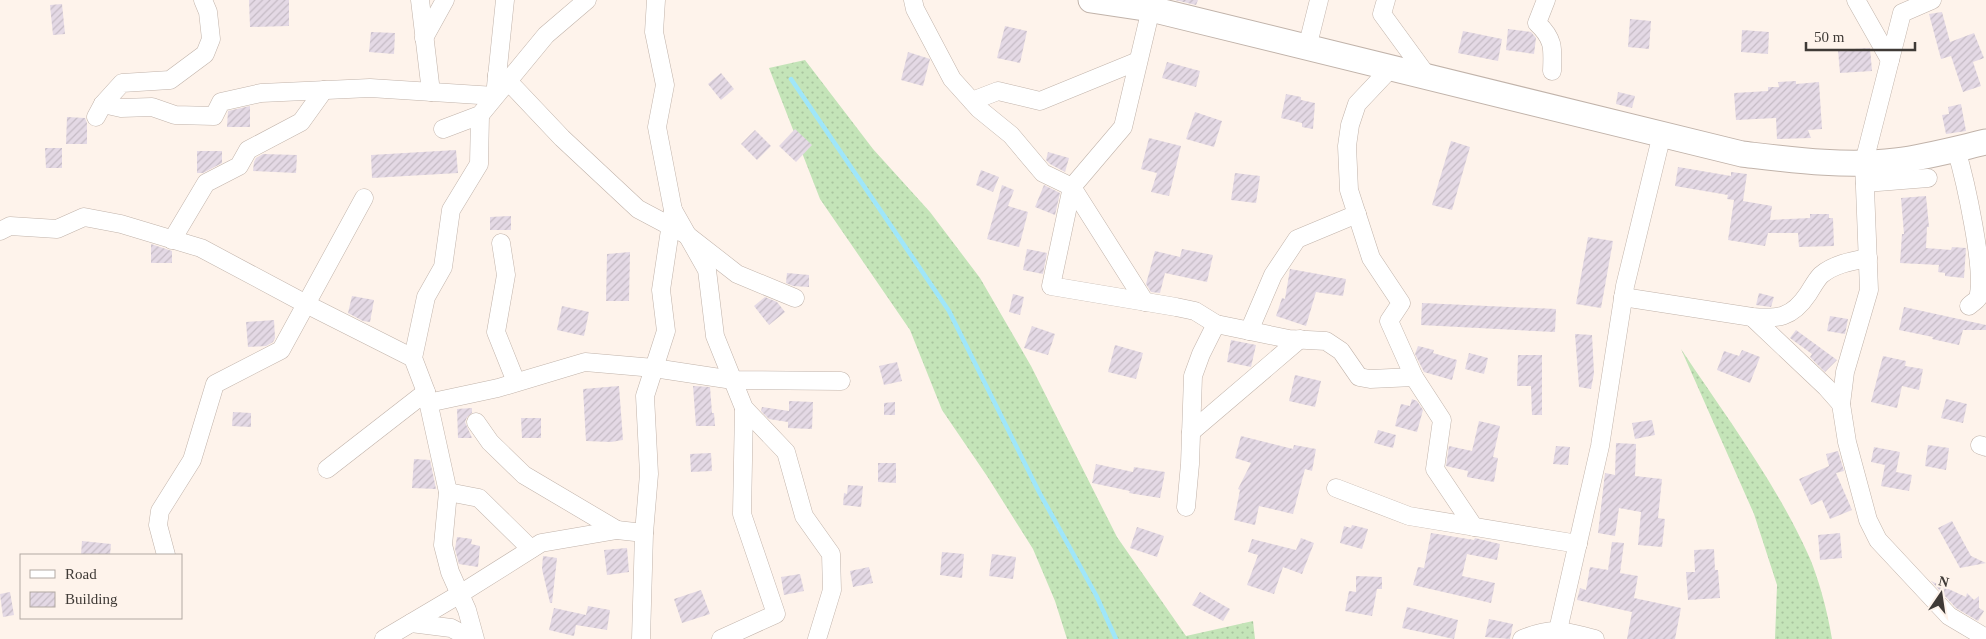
<svg xmlns="http://www.w3.org/2000/svg" width="1986" height="639" font-family="Georgia,serif">
	<defs>
		<pattern id="grass-dots" width="8" height="8" patternUnits="userSpaceOnUse" patternTransform="scale(1.25)"><rect width="8" height="8" fill="#c4e4b8"/><path d="M2 2h.1M6 6h.1" fill="none" stroke="#a9c49f" stroke-width="1.8" stroke-linecap="round"/></pattern>
		<pattern id="building-hatch" width="6" height="6" patternUnits="userSpaceOnUse" patternTransform="scale(1.25)"><rect width="6" height="6" fill="#e4d9e5"/><path d="M-1 1l2-2M0 6l6-6M5 7l2-2" fill="none" stroke="#c5bbc5"/></pattern>
	</defs>
	<rect width="100%" height="100%" fill="#fef3eb"/>
	<g fill="url(#grass-dots)">
		<polygon points="805,60 873,149 930,212 980,278 1031,366 1117,537 1186,636 1253,621 1255,639 1067,639 1055,601 1033,549 987,476 942,410 910,330 820,199 769,68"/>
		<path d="M1681 349C1725 415 1774 480 1807 552 1818 575 1828 613 1832 639H1775L1777 585 1754 514Z"/>
	</g>
	<g fill="none" stroke-linecap="round" stroke-linejoin="round">
		<polyline stroke="#9fe6fa" stroke-width="4.5" points="791,79 949,311 1039,492 1096,595 1116,639"/>
	</g>
	<g fill="url(#building-hatch)">
		<polygon points="249,0 289,0 289,26 250,27"/>
		<polygon points="1175,0 1198,0 1196,5"/>
		<polygon points="62,4 65,34 53,35 50,5"/>
		<polygon points="1942,12 1950,42 1974,33 1984,58 1973,62 1981,86 1963,92 1951,56 1941,59 1929,14"/>
		<polygon points="1630,19 1651,21 1649,49 1628,47"/>
		<polygon points="1005,26 1027,31 1020,63 997,58"/>
		<polygon points="1508,29 1531,32 1536,38 1534,54 1506,50"/>
		<polygon points="1742,30 1769,32 1768,54 1741,52"/>
		<polygon points="1463,31 1502,39 1498,61 1458,53"/>
		<polygon points="371,32 395,33 394,54 369,52"/>
		<polygon points="1870,48 1872,71 1840,73 1838,50"/>
		<polygon points="908,52 930,59 923,86 901,80"/>
		<polygon points="1167,62 1200,71 1196,87 1162,78"/>
		<polygon points="721,73 734,89 721,100 708,84"/>
		<polygon points="1796,81 1796,84 1819,82 1822,129 1808,130 1811,138 1777,139 1776,118 1736,120 1734,93 1768,91 1768,87 1779,87 1778,82"/>
		<polygon points="1618,92 1635,96 1632,108 1616,104"/>
		<polygon points="1286,94 1301,97 1301,100 1315,103 1313,129 1302,127 1302,123 1281,118"/>
		<polygon points="1961,104 1966,131 1946,134 1942,115 1949,114 1948,107"/>
		<polygon points="250,106 250,127 227,127 228,111"/>
		<polygon points="1195,112 1222,121 1214,147 1186,139"/>
		<polygon points="67,117 85,118 87,123 87,144 66,144"/>
		<polygon points="795,129 812,145 796,162 779,146"/>
		<polygon points="755,130 771,146 757,160 741,144"/>
		<polygon points="1149,138 1181,146 1169,196 1151,192 1157,173 1141,169"/>
		<polygon points="1451,141 1470,147 1452,210 1432,205"/>
		<polygon points="45,148 62,148 62,168 46,168"/>
		<polygon points="456,150 458,173 372,178 371,155"/>
		<polygon points="197,151 222,151 222,163 203,173 197,173"/>
		<polygon points="1048,152 1069,158 1065,172 1050,164 1046,160"/>
		<polygon points="263,154 297,155 296,173 253,171 254,162 256,158"/>
		<polygon points="1678,167 1731,176 1731,172 1747,174 1743,201 1772,206 1770,220 1810,218 1810,214 1829,214 1829,218 1833,218 1834,246 1799,247 1798,233 1768,233 1765,246 1728,240 1734,200 1727,199 1728,195 1675,186"/>
		<polygon points="981,170 999,177 993,192 976,185"/>
		<polygon points="1235,173 1260,176 1256,203 1231,200"/>
		<polygon points="1002,185 1014,190 1008,206 1028,212 1019,247 987,239"/>
		<polygon points="1044,185 1060,193 1055,215 1035,207"/>
		<polygon points="1926,196 1929,227 1927,227 1926,248 1951,250 1952,247 1966,248 1964,278 1945,276 1945,273 1938,272 1939,265 1900,263 1902,234 1904,234 1901,198"/>
		<polygon points="511,216 511,230 490,230 490,217"/>
		<polygon points="1588,237 1613,241 1601,308 1576,304"/>
		<polygon points="151,244 172,251 172,263 151,263"/>
		<polygon points="1027,249 1047,253 1043,274 1023,270"/>
		<polygon points="1182,249 1213,255 1207,282 1165,273 1160,293 1151,292 1146,284 1155,251 1180,257"/>
		<polygon points="630,252 629,301 606,301 607,254"/>
		<polygon points="1290,269 1346,279 1343,296 1316,292 1306,326 1276,316 1282,298 1285,299"/>
		<polygon points="787,273 809,275 809,287 793,286 786,283"/>
		<polygon points="1759,293 1774,297 1771,307 1756,305"/>
		<polygon points="1013,294 1024,297 1020,315 1009,312"/>
		<polygon points="352,296 374,300 370,322 363,321 348,313"/>
		<polygon points="765,297 777,302 785,312 769,325 754,306"/>
		<polygon points="1422,303 1556,309 1555,332 1421,325"/>
		<polygon points="562,306 589,312 584,336 557,330"/>
		<polygon points="1904,307 1986,325 1986,330 1963,330 1959,345 1932,339 1933,337 1899,330"/>
		<polygon points="1830,316 1848,319 1845,334 1827,331"/>
		<polygon points="274,320 275,338 273,342 266,346 248,347 246,322"/>
		<polygon points="1032,326 1055,334 1048,355 1024,348"/>
		<polygon points="1796,330 1837,360 1825,372 1810,357 1812,354 1790,338"/>
		<polygon points="1575,334 1592,335 1594,373 1591,389 1579,387"/>
		<polygon points="1231,340 1256,345 1251,367 1227,362"/>
		<polygon points="1115,345 1143,353 1136,379 1108,372"/>
		<polygon points="1418,346 1434,350 1433,353 1457,360 1452,380 1424,372 1415,354"/>
		<polygon points="1742,350 1760,357 1750,383 1717,370 1724,351 1739,356"/>
		<polygon points="1469,353 1488,358 1484,374 1465,369"/>
		<polygon points="1518,355 1542,355 1542,415 1532,415 1531,386 1517,386"/>
		<polygon points="1883,356 1906,361 1905,366 1923,369 1919,390 1902,386 1897,408 1871,402"/>
		<polygon points="897,362 902,381 884,385 879,366"/>
		<polygon points="1295,375 1321,381 1315,407 1289,401"/>
		<polygon points="619,386 623,440 611,442 586,441 583,389"/>
		<polygon points="693,386 710,387 712,413 714,413 715,426 696,426"/>
		<polygon points="1412,399 1417,401 1423,410 1417,432 1395,426 1401,404 1410,406"/>
		<polygon points="1946,399 1967,404 1963,423 1941,418"/>
		<polygon points="789,401 813,402 812,429 788,428 788,422 769,419 761,411 762,407 789,411"/>
		<polygon points="895,402 895,415 884,415 884,403"/>
		<polygon points="472,408 472,413 467,417 465,422 472,438 458,438 457,409"/>
		<polygon points="233,412 251,413 251,427 232,426"/>
		<polygon points="521,418 541,418 541,438 522,438"/>
		<polygon points="1652,420 1655,435 1635,439 1632,423"/>
		<polygon points="1479,421 1500,426 1493,457 1498,458 1494,482 1467,477 1468,471 1446,466 1449,446 1472,451"/>
		<polygon points="1378,430 1396,435 1393,448 1374,443"/>
		<polygon points="1241,436 1293,449 1294,445 1316,449 1312,471 1305,469 1293,514 1259,506 1255,525 1234,520 1240,490 1238,489 1251,463 1235,458"/>
		<polygon points="1616,443 1636,444 1635,476 1662,479 1658,518 1665,519 1662,547 1638,545 1641,512 1619,508 1615,536 1598,533 1605,473 1615,475"/>
		<polygon points="1928,445 1949,448 1946,470 1925,466"/>
		<polygon points="1556,446 1570,447 1568,465 1553,464"/>
		<polygon points="1874,447 1900,452 1896,472 1912,475 1909,491 1881,486 1885,465 1871,462"/>
		<polygon points="1838,451 1844,471 1836,473 1852,510 1830,519 1822,500 1811,505 1799,479 1829,466 1826,454"/>
		<polygon points="711,453 712,471 691,472 690,454"/>
		<polygon points="414,459 430,460 436,489 412,488"/>
		<polygon points="878,463 896,463 896,483 878,482"/>
		<polygon points="1096,464 1133,472 1134,467 1165,472 1160,498 1129,493 1130,491 1092,483"/>
		<polygon points="848,485 863,486 861,507 843,505 844,493 847,494"/>
		<polygon points="1952,521 1971,556 1986,563 1960,568 1938,528"/>
		<polygon points="1352,525 1368,529 1362,549 1340,543 1344,526 1351,528"/>
		<polygon points="1137,527 1164,536 1157,557 1130,548"/>
		<polygon points="1431,533 1474,540 1475,538 1500,544 1497,560 1467,554 1462,576 1495,583 1491,603 1413,585 1418,567 1424,568"/>
		<polygon points="1840,533 1842,558 1820,560 1818,535"/>
		<polygon points="457,537 472,539 471,544 480,546 478,567 459,564 455,549"/>
		<polygon points="1301,538 1314,543 1302,574 1283,567 1274,594 1247,585 1258,555 1248,552 1252,539 1296,550"/>
		<polygon points="82,541 111,544 110,555 81,555"/>
		<polygon points="1612,542 1624,543 1620,573 1638,576 1634,598 1681,608 1675,639 1627,639 1632,612 1577,600 1580,588 1586,590 1590,567 1608,570"/>
		<polygon points="627,548 629,572 607,575 604,550"/>
		<polygon points="1714,549 1715,570 1718,570 1720,598 1688,600 1686,572 1695,572 1694,550"/>
		<polygon points="942,552 964,554 962,578 940,575"/>
		<polygon points="992,554 1016,557 1013,579 989,576"/>
		<polygon points="543,556 557,558 552,603 550,603 542,569"/>
		<polygon points="869,567 873,583 853,587 850,571"/>
		<polygon points="800,574 804,591 784,595 781,577"/>
		<polygon points="1356,576 1382,577 1382,589 1377,589 1372,616 1345,611 1349,591 1356,592"/>
		<polygon points="1931,581 1966,597 1967,593 1974,600 1979,596 1979,608 1984,611 1978,621 1956,608"/>
		<polygon points="701,590 710,614 682,623 674,599"/>
		<polygon points="10,592 14,615 3,617 0,594"/>
		<polygon points="1200,592 1230,609 1223,621 1192,605"/>
		<polygon points="588,606 610,610 607,630 576,625 574,636 549,630 554,608 586,615"/>
		<polygon points="1407,607 1458,620 1454,639 1402,628"/>
		<polygon points="1489,619 1513,624 1510,639 1485,637"/>
	</g>
	<g fill="none" stroke-linecap="round" stroke-linejoin="round">
		<defs>
			<g id="street">
				<polyline points="420,0 431,92"/>
				<polyline points="913,0 915,9 952,79 979,109 1011,135 1043,173 1072,187 1145,302"/>
				<polyline points="1153,0 1123,127 1072,187 1051,286 1176,307 1195,311 1216,324 1289,339 1326,341 1341,351 1359,377 1370,379 1414,377"/>
				<polyline points="1386,0 1382,14 1428,77"/>
				<path d="M1546 0 1537 23C1554 39 1553 48 1552 71"/>
				<polyline points="1856,0 1890,60"/>
				<polyline points="1932,0 1902,13 1864,162 1869,290 1845,372 1841,404 1847,442 1868,520 1878,540 1949,616 1986,638"/>
				<polyline points="424,38 445,0"/>
				<polyline points="1307,48 1319,0"/>
				<polyline points="1391,68 1357,104 1350,125 1347,146 1349,190 1371,258 1401,303 1389,321 1414,377 1442,420 1435,469 1474,527"/>
				<polyline points="497,75 508,81 562,138 638,209 687,235 737,274 795,298"/>
				<polyline points="972,101 998,91 1040,101 1138,61"/>
				<polyline points="103,104 121,108 152,107 175,115 214,116 221,102 261,93 370,88 495,96 505,0"/>
				<polyline points="96,117 103,104 122,83 170,80 205,54 211,39 208,12 203,0"/>
				<polyline points="443,129 480,115 546,35 587,0"/>
				<path d="M1956 149C1965 179 1986 272 1978 298 1976 301 1972 303 1969 306"/>
				<polyline points="1865,183 1928,178"/>
				<polyline points="673,210 707,270 715,336 744,408 786,452 804,516 831,554 832,590 817,639"/>
				<polyline points="0,231 10,226 57,229 84,217 121,224 201,248 306,304 413,358"/>
				<polyline points="172,240 206,183 239,166 248,150 301,122 324,90"/>
				<polyline points="501,243 506,275 496,332 516,382"/>
				<path d="M1623 297 1752 317C1778 319 1792 318 1808 294 1812 288 1816 280 1821 275 1834 264 1852 261 1868 258"/>
				<polyline points="1752,317 1826,387 1841,404"/>
				<polyline points="1249,331 1273,275 1297,239 1357,214"/>
				<polyline points="428,403 498,388 585,362 654,368 733,380 841,381"/>
				<polyline points="476,422 490,442 524,475 617,530"/>
				<polyline points="1191,432 1300,339"/>
				<polyline points="1980,445 1986,447"/>
				<polyline points="327,469 426,392"/>
				<polyline points="1336,488 1409,516 1578,544"/>
				<polyline points="448,492 479,498 531,549"/>
				<polyline points="1186,507 1190,464 1193,376 1201,354 1216,324"/>
				<polyline points="166,555 158,525 160,511 192,460 215,384 281,350 364,198"/>
				<polyline points="411,623 451,628 472,639"/>
				<polyline points="384,639 460,594 541,543 617,530 644,533"/>
				<polyline points="475,639 467,610 450,572 443,545 448,492 426,392 413,358 426,297 443,267 451,210 479,164 480,115"/>
				<polyline points="641,639 644,533 649,474 645,396 666,331 661,290 673,210 657,127 665,85 654,32 656,0"/>
				<polyline points="721,639 776,614 742,514 744,408"/>
				<path d="M1522 639C1555 626 1562 631 1595 639"/>
				<polyline points="1556,639 1600,446 1625,286 1662,134"/>
			</g>
			<path id="secondary" d="M1091 0 1151 9 1742 154C1793 160 1844 167 1896 161 1926 157 1956 149 1986 142"/>
		</defs>
		<use href="#street" stroke="#c1b3aa" stroke-width="19"/>
		<use href="#secondary" stroke="#c1b3aa" stroke-width="27"/>
		<use href="#street" stroke="#fff" stroke-width="18"/>
		<use href="#secondary" stroke="#fff" stroke-width="25"/>
	</g>
	<rect x="20" y="554" width="162" height="65" fill="#fef3eb" stroke="#b2a9a3"/>
	<rect x="30" y="570" width="25" height="8" fill="#ffffff" stroke="#b2a9a3"/>
	<text x="65" y="579" font-size="15" fill="#3f3a36">Road</text>
	<rect x="30" y="592" width="25" height="15" fill="url(#building-hatch)" stroke="#b2a9a3"/>
	<text x="65" y="604" font-size="15" fill="#3f3a36">Building</text>
	<g transform="translate(1941 594) rotate(13)" stroke="#fef3eb" stroke-width="4" paint-order="stroke">
	<path d="M0-4L9 19L0 12L-9 19Z" fill="#3f3a36"/>
	<text y="-8" font-size="14" font-weight="bold" text-anchor="middle" fill="#3f3a36">N</text>
	</g>
	<path d="M1806 42v8h109v-8" fill="none" stroke="#3f3a36" stroke-width="2.5"/>
	<text x="1814" y="42" font-size="15" fill="#3f3a36" stroke="#fef3eb" stroke-width="4" paint-order="stroke">50 m</text>
</svg>
